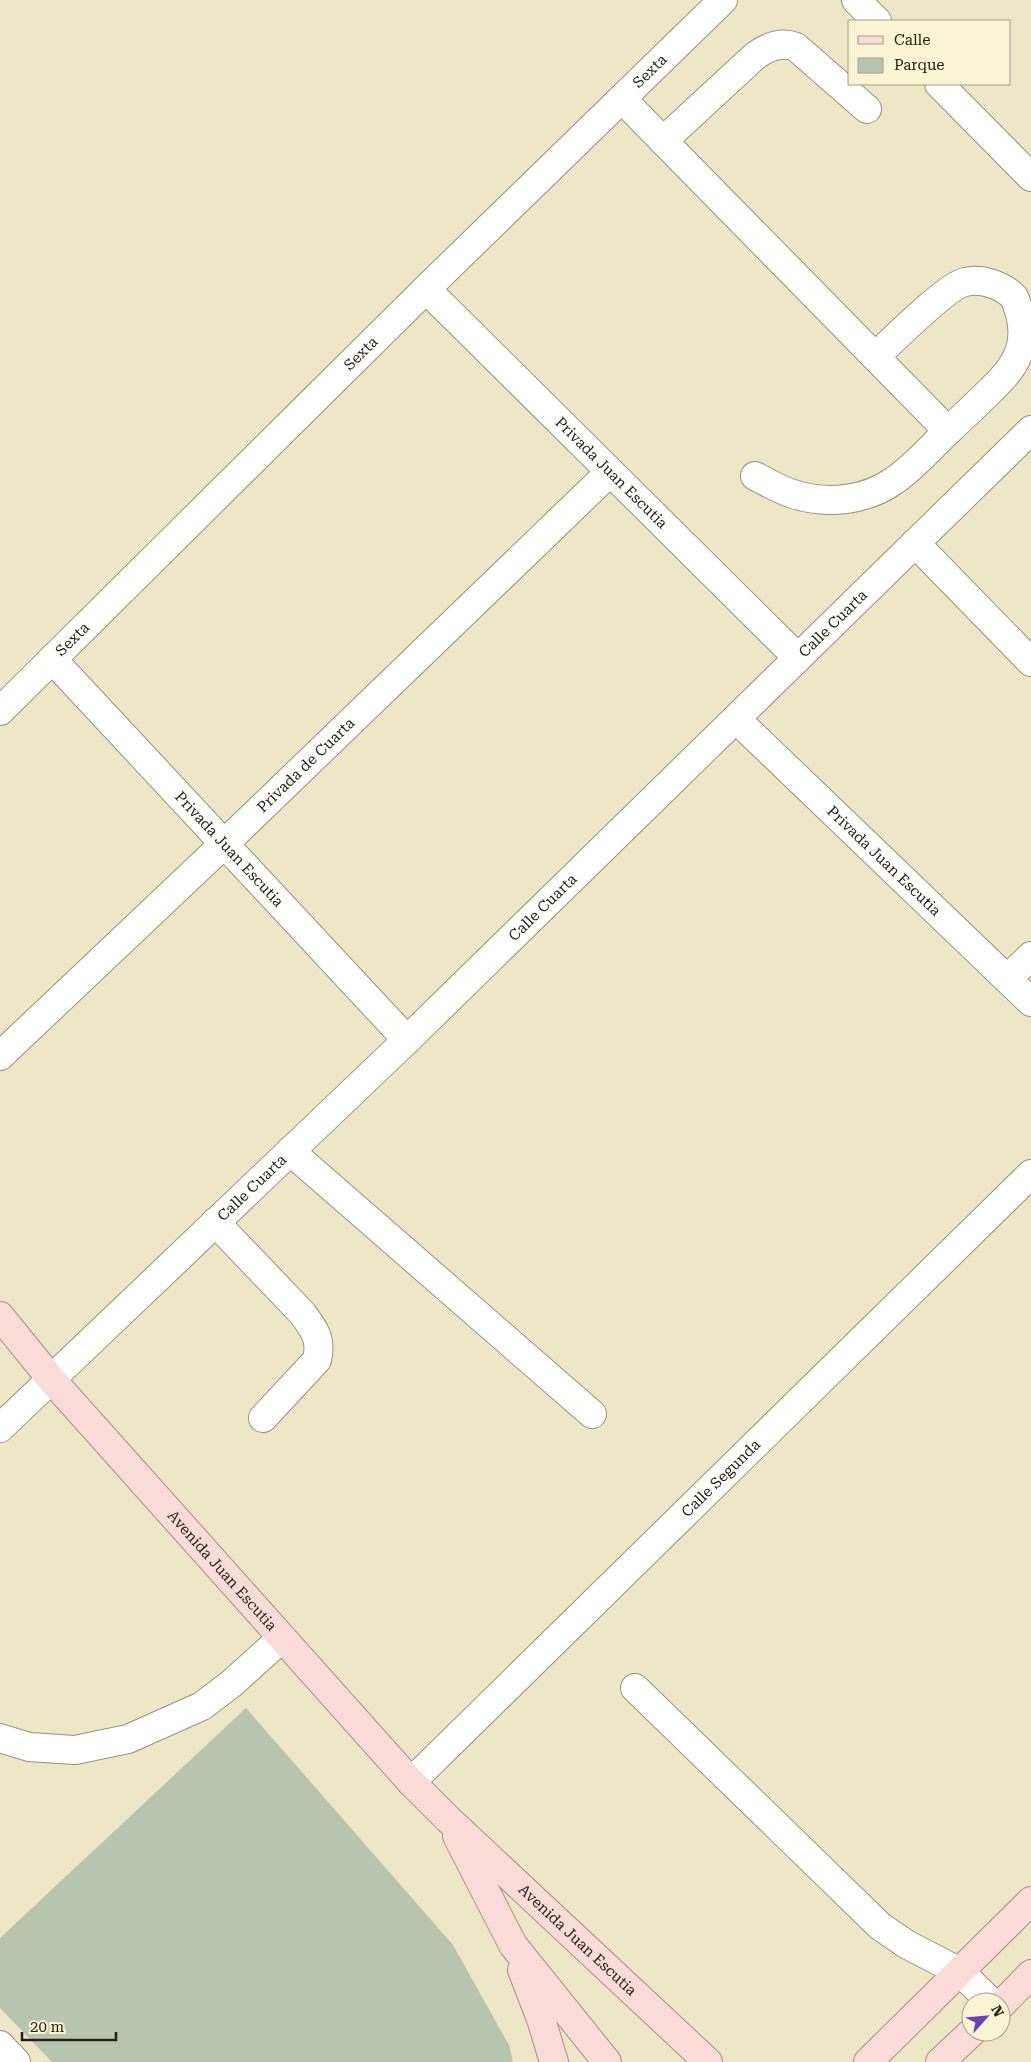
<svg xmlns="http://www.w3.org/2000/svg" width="1031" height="2062" font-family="'Roboto Serif',serif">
	<rect width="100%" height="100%" fill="#ede7c8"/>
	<polygon fill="#b7c4ae" points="246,1708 453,1945 509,2045 513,2062 52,2062 0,2008 0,1938"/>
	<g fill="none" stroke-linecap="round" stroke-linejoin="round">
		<defs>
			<g id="minor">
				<polyline points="856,0 877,21"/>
				<polyline points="939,84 1031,177"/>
				<path d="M622 99 948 431C963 417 978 403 992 389 1022 361 1031 336 1014 297 1002 285 982 278 965 282 947 286 892 341 875 357"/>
				<path d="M663 141 755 56C767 47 781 41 796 47L867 109"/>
				<path id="s1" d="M426 289 798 658"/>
				<path d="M755 476C767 482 780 490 793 494 827 505 866 501 895 480 913 468 932 446 948 431"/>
				<polyline points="915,543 1031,662"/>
				<path id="s2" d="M52 659 407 1040"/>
				<path id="s3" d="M0 711 426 289 723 0"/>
				<path id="s4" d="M736 719 1031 1002"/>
				<polyline points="1007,979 1031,956"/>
				<path id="s5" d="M0 1056 224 844 610 472"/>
				<polyline points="290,1151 592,1414"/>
				<path d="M215 1222 302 1313C314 1329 322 1339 317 1360L263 1418"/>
				<path id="s6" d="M0 1428 407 1040 1031 430"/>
				<polyline points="635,1688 880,1926 906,1944 960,1972 991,2002"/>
				<polyline points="0,1738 29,1747 75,1750 128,1739 202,1706 231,1684 282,1638"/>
				<path id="s7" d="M411 1782 1031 1174"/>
				<polyline points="0,2045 16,2062"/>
			</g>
			<g id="major">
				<path id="s8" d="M0 1316 51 1379 411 1782 448 1819 708 2062"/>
				<polyline points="457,1836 513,1945 607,2062"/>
				<polyline points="522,1970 541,2019 554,2062"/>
				<polyline points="1001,2005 1031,1974"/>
				<polyline points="868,2062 1031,1901"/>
				<polyline points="940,2062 972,2032"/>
			</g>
		</defs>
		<use href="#minor" stroke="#989376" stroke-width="30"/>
		<use href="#major" stroke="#ac8c83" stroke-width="30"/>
		<use href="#minor" stroke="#fff" stroke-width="28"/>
		<use href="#major" stroke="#f9dcd7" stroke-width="28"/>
	</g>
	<g text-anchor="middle" stroke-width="4.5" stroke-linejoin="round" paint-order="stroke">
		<g font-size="15" fill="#242116" stroke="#faf4d5">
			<text dy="5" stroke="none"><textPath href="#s3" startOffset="912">Sexta</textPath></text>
			<text dy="5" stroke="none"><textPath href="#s3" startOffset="508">Sexta</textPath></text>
			<text dy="5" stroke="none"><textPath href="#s1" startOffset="261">Privada Juan Escutia</textPath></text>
			<text dy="5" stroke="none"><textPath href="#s6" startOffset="1158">Calle Cuarta</textPath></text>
			<text dy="5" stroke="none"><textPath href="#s3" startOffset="102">Sexta</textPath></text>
			<text dy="5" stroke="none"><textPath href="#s5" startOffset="422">Privada de Cuarta</textPath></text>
			<text dy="5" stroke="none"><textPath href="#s2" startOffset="260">Privada Juan Escutia</textPath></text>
			<text dy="5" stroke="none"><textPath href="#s4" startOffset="205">Privada Juan Escutia</textPath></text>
			<text dy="5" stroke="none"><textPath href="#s6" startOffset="752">Calle Cuarta</textPath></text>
			<text dy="5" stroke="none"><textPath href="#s6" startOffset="348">Calle Cuarta</textPath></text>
			<text dy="5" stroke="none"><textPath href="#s7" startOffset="434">Calle Segunda</textPath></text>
			<text dy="5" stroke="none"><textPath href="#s8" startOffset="338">Avenida Juan Escutia</textPath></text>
			<text dy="5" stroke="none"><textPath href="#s8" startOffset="851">Avenida Juan Escutia</textPath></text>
		</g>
	</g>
	<rect x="848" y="20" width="162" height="65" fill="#faf4d5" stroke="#a4a089"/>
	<rect x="858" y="36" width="25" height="8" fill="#f9dcd7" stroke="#a4a089"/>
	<text x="894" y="45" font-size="15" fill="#242116">Calle</text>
	<rect x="858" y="58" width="25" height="15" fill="#b7c4ae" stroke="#a4a089"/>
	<text x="894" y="70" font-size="15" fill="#242116">Parque</text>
	<g transform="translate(986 2017) rotate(63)"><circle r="24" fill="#faf4d5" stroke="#a4a089"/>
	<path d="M0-4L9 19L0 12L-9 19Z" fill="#6d41b9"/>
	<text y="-8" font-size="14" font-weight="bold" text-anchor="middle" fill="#242116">N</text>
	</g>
	<path d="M22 2032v8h94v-8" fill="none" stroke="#242116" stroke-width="2.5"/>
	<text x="30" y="2032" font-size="15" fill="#242116" stroke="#faf4d5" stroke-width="4" paint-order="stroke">20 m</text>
</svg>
